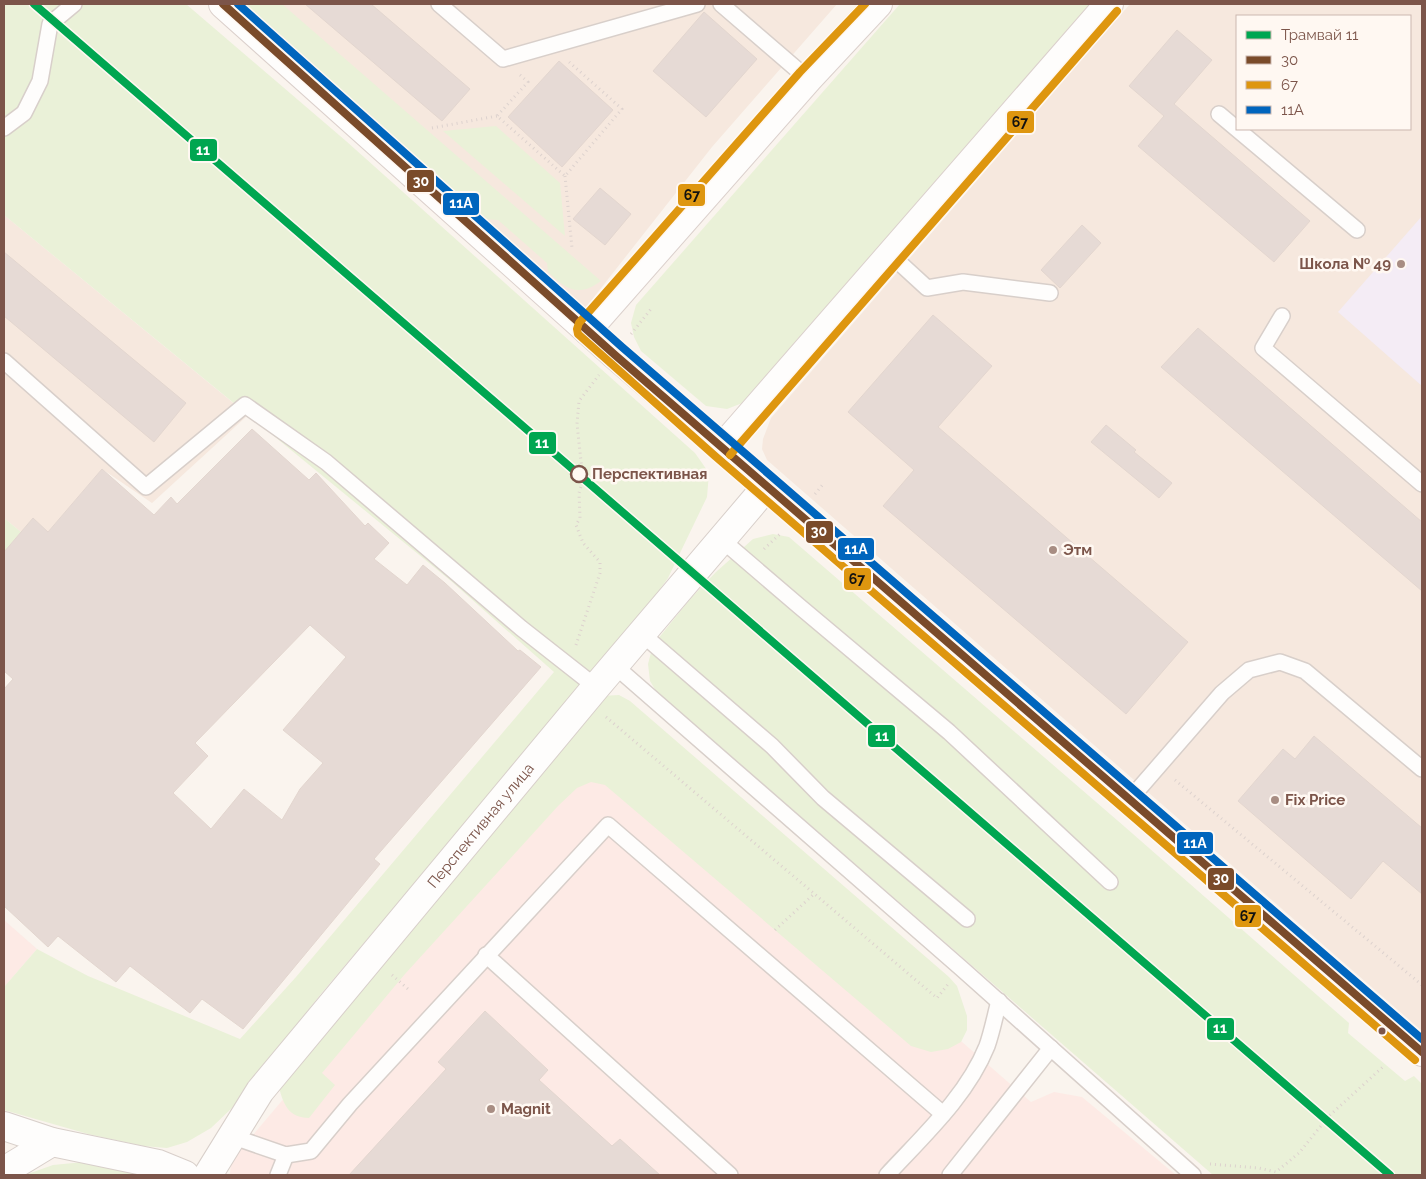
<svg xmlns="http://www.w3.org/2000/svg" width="1426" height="1179" font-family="Raleway,sans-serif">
	<rect width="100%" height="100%" fill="#faf4ee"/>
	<g fill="#f6e8de" fill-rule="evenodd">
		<polygon points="245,4 837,4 712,147 583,311"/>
		<path d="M1130 4H1422V1031L767 460 762 449 763 439 771 418ZM1237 16H1410V129H1237Z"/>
		<polygon points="4,215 248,415 152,503 102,469 48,532 33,518 21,532 4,518"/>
	</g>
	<g fill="#fdeae5">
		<polygon points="599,726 1031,1102 1054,1092 1082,1097 1176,1175 230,1175 231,1161"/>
		<polygon points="4,920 37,949 4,987"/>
	</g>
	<polygon fill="#f4ecf5" points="1422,216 1422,386 1338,312"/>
	<g fill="#eaf1d8">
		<polygon points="4,4 186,4 346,141 695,453 709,473 707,497 668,578 627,635 579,688 320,995 232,1108 211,1128 187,1142 167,1148 143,1146 88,1134 4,1110 4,987 37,949 88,976 240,1039 296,977 554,672 451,581 4,215"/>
		<path d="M243 4H282L601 281C578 298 566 289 548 272L547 263 498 220 484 219Z"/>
		<polygon points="900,4 1097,4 745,402 727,409 706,406 641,351 634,337 631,323 636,305"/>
		<polygon points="496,126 560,183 565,236 443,131"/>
		<polygon points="4,518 21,532 4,552"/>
		<polygon points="773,534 789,537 1125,827 1349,1023 1348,1033 1405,1081 1414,1076 1422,1084 1422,1175 1213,1175 656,691 650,681 648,664 653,645 691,598 716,572 753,539"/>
		<path d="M619 695 630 701 949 977 957 986 967 1016V1030L961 1042 948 1049 931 1052 911 1046 605 785 591 782 577 788 558 806 405 974 322 1073 335 1085 309 1118C289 1118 283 1104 279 1087L601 696Z"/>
		<polygon points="94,1161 145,1175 25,1175 53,1165"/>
	</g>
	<g fill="#e6dad5" stroke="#e3d6cf" fill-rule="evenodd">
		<polygon points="305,4 371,4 470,89 442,121"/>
		<polygon points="704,12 757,59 706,117 653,71"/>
		<polygon points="1177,30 1212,60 1174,104 1310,221 1274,262 1138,146 1164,116 1129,86"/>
		<polygon points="559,61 613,110 562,167 508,117"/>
		<polygon points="600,188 631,214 605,245 573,219"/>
		<polygon points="1082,225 1101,243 1060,288 1041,270"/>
		<polygon points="4,252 186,403 154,442 4,316"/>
		<polygon points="933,315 992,366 938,427 1188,642 1126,714 883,506 914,470 848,412"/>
		<polygon points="1198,328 1422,522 1422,591 1161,367"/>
		<polygon points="1106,425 1136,450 1134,452 1172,483 1159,498 1091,442"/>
		<path d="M252 429 309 480 316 473 365 526 368 523 389 543 374 559 407 585 423 565 445 583 518 651 520 650 541 667 374 859 380 864 243 1029 202 999 190 1013 130 966 116 982 58 936 48 947 4 906V689L13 679 4 671V552L33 518 48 532 102 469 154 515 171 497 177 504ZM310 625 346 657 283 730 323 763 300 789 282 820 244 789 211 829 173 793 208 756 195 743Z"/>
		<polygon points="1314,736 1422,828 1422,894 1383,861 1351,899 1238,801 1283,749 1295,759"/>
		<polygon points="485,1011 548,1070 539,1080 612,1146 620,1139 660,1175 349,1175 446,1069 438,1062"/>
	</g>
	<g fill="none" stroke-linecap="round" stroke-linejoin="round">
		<defs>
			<g id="lane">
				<polyline points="439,4 503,59 697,4"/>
				<polyline points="721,4 808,79"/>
				<polyline points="1219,114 1357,230"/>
				<polyline points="4,128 24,113 40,81 50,24 74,4"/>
				<polyline points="891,255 927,288 963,282 1050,293"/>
				<polyline points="1282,316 1263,348 1422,484"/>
				<polyline points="4,361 146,487 245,405 326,462 521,628 596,687"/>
				<polyline points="722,540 799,606 949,732 1110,882"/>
				<polyline points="642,634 772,746 823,798 967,919"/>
				<polyline points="615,666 961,968 1193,1175"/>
				<polyline points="1130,799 1222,693 1249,670 1280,662 1305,671 1422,769"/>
				<polyline points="486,955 730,1175"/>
				<polyline points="231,1136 286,1155 311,1151 350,1104 608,825 943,1114"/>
				<polyline points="278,1175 286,1155"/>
				<path d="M887 1175C923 1136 967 1096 987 1046 992 1032 995 1016 999 1001"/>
				<polyline points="950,1175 1051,1048"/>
			</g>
			<g id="street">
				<polyline points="4,1126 52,1142 158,1164 185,1175"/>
				<polyline points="4,1171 52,1142"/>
				<path id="s1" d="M208 1175 260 1091 596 687 767 486"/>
			</g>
			<g id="secondary">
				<polyline points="223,4 615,355 1422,1052"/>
				<polyline points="587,330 808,79 878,4"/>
				<polyline points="722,448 1109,4"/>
			</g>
		</defs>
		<use href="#lane" stroke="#d8cfca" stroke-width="18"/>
		<use href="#street" stroke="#d8cfca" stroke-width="30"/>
		<use href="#secondary" stroke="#dbd0cc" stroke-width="30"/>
		<g stroke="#ddd2ce" stroke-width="3" stroke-dasharray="1 4" stroke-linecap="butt">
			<polyline points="520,75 528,82 497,116 565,176 622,109 568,61"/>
			<polyline points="432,128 497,116"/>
			<polyline points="565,176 572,248"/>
			<polyline points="631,334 651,309"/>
			<polyline points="815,494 824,483"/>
			<polyline points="764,549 781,533"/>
			<polyline points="576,645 600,573 600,562 583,543 576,525 580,518 579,493 583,480 577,424 579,401 599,375"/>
			<polyline points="606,717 937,998 949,983"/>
			<polyline points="1175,780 1422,985"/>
			<polyline points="775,930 814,894"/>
			<polyline points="392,975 408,989"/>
			<polyline points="1210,1164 1259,1168 1276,1172 1299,1153 1329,1116 1385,1065"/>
		</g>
		<use href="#lane" stroke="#fefdfc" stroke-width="15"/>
		<use href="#street" stroke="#fefdfc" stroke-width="28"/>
		<use href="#secondary" stroke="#fefdfc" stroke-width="28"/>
		<defs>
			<polyline id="bus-1" points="223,4 615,355 1422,1052"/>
			<g id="bus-2">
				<polyline points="865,4 800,72 579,323 577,329 578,334 715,456 1415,1060"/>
				<polyline points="730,455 1117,11"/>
			</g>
			<polyline id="bus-3" points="238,4 622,347 1422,1039"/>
		</defs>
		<use href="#bus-1" stroke="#fff8f2" stroke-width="11"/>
		<use href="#bus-2" stroke="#fff8f2" stroke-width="11"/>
		<use href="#bus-3" stroke="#fff8f2" stroke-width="11"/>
		<use href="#bus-1" stroke="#7a4b2a" stroke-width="8"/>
		<use href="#bus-2" stroke="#de960f" stroke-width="8"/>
		<use href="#bus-3" stroke="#0065bd" stroke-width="8"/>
		<defs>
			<polyline id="tram-1" points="34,4 1390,1175"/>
		</defs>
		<use href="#tram-1" stroke="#fff8f2" stroke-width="11"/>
		<use href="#tram-1" stroke="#00a651" stroke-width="8"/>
	</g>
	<g fill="#a88d83" stroke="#fff8f2" stroke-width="2">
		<circle cx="1401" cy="264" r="5"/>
		<circle cx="1053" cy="550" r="5"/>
		<circle cx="1275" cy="800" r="5"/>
		<circle cx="491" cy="1109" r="5"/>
	</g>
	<circle fill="#fff8f2" stroke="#7c554a" stroke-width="2.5" cx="579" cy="474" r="8"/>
	<circle fill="#7c554a" stroke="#fff8f2" stroke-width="2" cx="1382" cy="1031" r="4.5"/>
	<g text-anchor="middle" stroke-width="5" stroke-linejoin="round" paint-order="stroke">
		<g font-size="15" font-weight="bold" fill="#7c554a" stroke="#fff8f2" text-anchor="start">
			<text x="1391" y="269" text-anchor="end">Школа № 49</text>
			<text x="1063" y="555">Этм</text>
			<text x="1285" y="805">Fix Price</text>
			<text x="501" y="1114">Magnit</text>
		</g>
		<g font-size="15" font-weight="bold" fill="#7c554a" stroke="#fff8f2" text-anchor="start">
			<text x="592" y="479">Перспективная</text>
		</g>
		<g font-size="15" fill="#7c554a" stroke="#fff8f2">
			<text dy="5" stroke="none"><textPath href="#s1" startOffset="444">Перспективная улица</textPath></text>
		</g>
	</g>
	<g stroke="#fff8f2" stroke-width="2">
		<rect x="1006" y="110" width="29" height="24" rx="5" fill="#de960f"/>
		<rect x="189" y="138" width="29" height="24" rx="5" fill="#00a651"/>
		<rect x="406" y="169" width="29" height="24" rx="5" fill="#7a4b2a"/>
		<rect x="677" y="183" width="29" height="24" rx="5" fill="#de960f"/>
		<rect x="442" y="192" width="38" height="24" rx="5" fill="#0065bd"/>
		<rect x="528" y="431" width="29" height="24" rx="5" fill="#00a651"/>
		<rect x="805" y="520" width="29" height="24" rx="5" fill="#7a4b2a"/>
		<rect x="837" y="537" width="38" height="24" rx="5" fill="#0065bd"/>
		<rect x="843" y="567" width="29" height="24" rx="5" fill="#de960f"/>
		<rect x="867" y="724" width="29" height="24" rx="5" fill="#00a651"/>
		<rect x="1176" y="831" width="38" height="24" rx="5" fill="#0065bd"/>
		<rect x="1207" y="867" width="28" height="24" rx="5" fill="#7a4b2a"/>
		<rect x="1234" y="904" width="28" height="24" rx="5" fill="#de960f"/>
		<rect x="1206" y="1017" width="29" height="24" rx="5" fill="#00a651"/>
	</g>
	<g font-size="14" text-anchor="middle" font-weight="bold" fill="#fff">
		<text x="203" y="155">11</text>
		<text x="421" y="186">30</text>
		<text x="461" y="208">11А</text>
		<text x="542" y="448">11</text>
		<text x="819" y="536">30</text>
		<text x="856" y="554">11А</text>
		<text x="882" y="741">11</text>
		<text x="1195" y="848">11А</text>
		<text x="1221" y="883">30</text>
		<text x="1220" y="1033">11</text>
	</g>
	<g font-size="14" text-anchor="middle" font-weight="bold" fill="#111">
		<text x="1020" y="127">67</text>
		<text x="692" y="200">67</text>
		<text x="857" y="584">67</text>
		<text x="1248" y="921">67</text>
	</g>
	<rect width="1426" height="1179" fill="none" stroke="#7c554a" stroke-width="10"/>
	<rect x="1236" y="15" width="175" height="115" fill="#fff8f2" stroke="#cbb7af"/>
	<rect x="1246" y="31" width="25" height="8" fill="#00a651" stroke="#cbb7af"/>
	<text x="1281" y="40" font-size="15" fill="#7c554a">Трамвай 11</text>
	<rect x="1246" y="56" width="25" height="8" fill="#7a4b2a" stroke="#cbb7af"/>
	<text x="1281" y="65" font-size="15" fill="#7c554a">30</text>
	<rect x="1246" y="81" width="25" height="8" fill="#de960f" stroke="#cbb7af"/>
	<text x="1281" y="90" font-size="15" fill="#7c554a">67</text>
	<rect x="1246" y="106" width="25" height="8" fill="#0065bd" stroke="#cbb7af"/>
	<text x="1281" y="115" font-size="15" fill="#7c554a">11А</text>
</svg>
